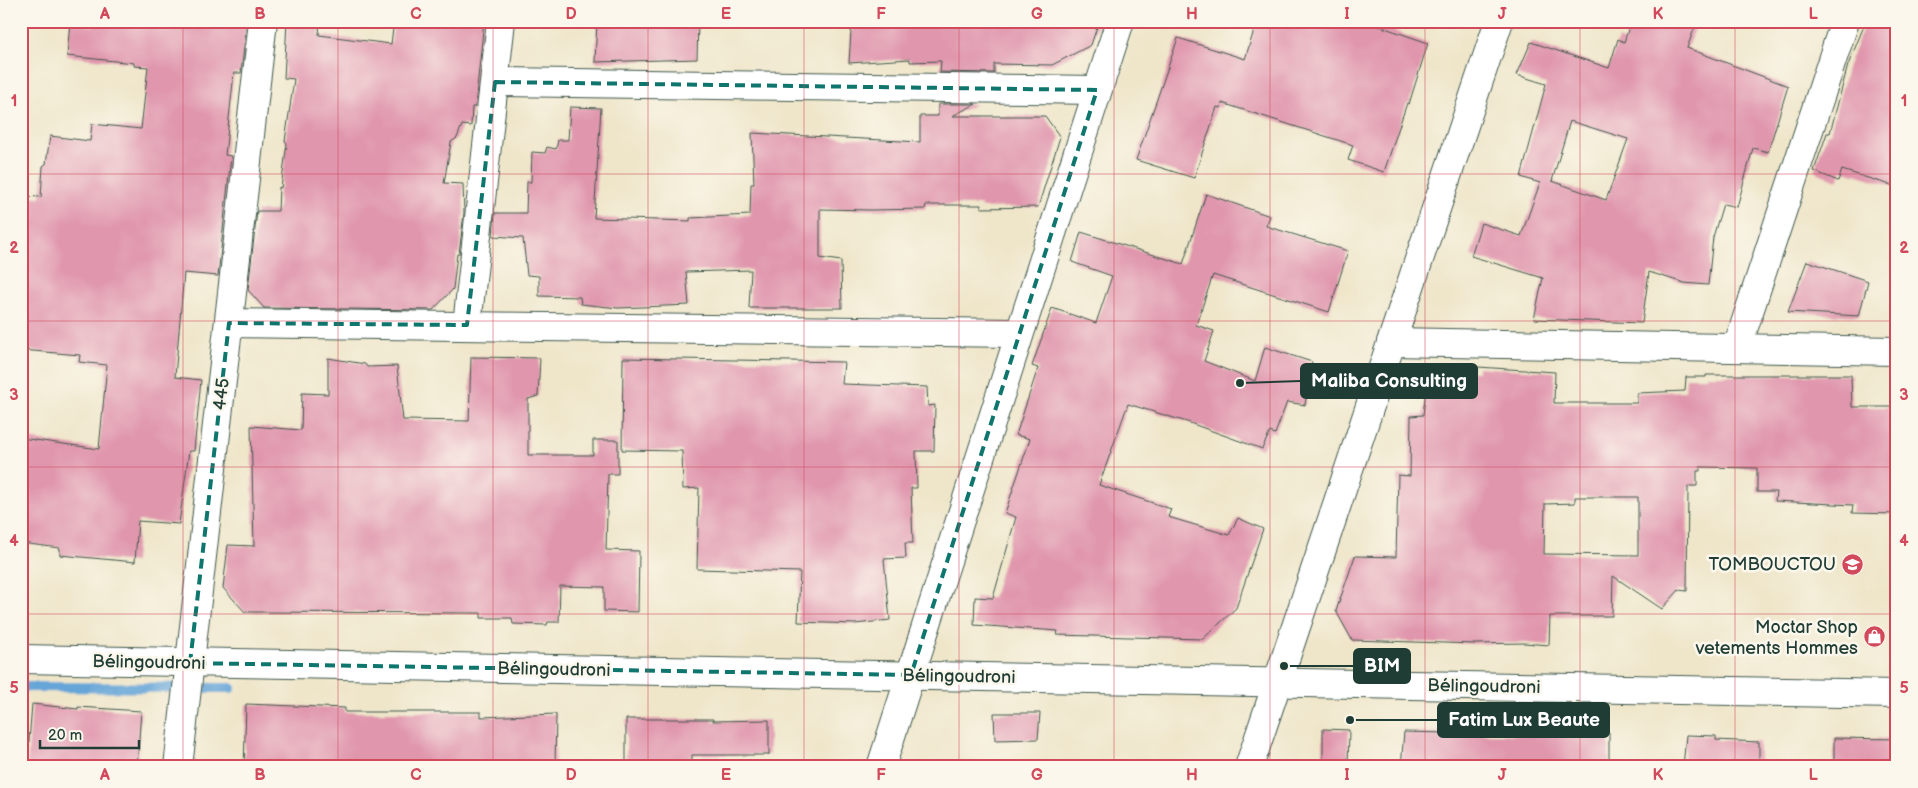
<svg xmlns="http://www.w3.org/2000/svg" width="1918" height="788" font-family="'Balsamiq Sans',sans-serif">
	<rect width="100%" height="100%" fill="#fbf7ec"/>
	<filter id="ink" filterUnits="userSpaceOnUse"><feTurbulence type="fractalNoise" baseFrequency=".02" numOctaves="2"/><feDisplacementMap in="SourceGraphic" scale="10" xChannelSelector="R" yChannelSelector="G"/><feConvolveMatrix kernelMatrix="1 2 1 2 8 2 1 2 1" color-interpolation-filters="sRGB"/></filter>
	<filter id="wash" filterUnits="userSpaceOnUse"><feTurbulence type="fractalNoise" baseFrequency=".0096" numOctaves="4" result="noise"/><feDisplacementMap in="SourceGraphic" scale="20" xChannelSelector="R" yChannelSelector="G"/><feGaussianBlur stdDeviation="1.12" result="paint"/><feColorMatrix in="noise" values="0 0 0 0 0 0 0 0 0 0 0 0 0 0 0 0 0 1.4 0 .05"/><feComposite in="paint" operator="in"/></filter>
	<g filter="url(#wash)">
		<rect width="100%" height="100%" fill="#efe6ca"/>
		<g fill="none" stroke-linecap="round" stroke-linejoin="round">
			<polyline stroke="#65a5d8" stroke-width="10" points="21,687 231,688"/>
		</g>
		<g id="blocks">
			<g fill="#e096ad" fill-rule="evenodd">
				<polygon points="94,21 247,21 241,73 234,73 225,155 231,156 218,276 184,273 175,377 201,380 194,451 189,451 179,524 138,521 135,562 60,555 60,548 21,543 21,438 99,449 107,365 79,362 80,355 21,350 21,196 41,197 43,166 46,164 50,136 90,141 92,124 141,129 148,67 134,66 134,63 67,56 70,22 93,26"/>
				<polygon points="287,21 320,21 319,35 391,44 394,21 484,21 475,107 472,107 471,126 462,125 457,138 451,142 444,183 463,184 464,213 459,254 457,254 453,289 433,310 264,308 248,290 257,211 278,211 279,187 281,188 287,143 285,141 294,79 284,78"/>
				<polygon points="597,21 698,21 697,59 595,62"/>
				<polygon points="857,21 1099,21 1091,45 1052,65 994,64 994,73 940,72 941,61 910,62 910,59 849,63 851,31 857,28"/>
				<polygon points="1257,21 1365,21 1428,43 1409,104 1407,103 1384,172 1348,160 1353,145 1222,103 1221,108 1217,107 1194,178 1136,160 1178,38 1245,59"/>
				<path d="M1631 21H1697L1687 48 1788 86 1768 152 1753 148 1737 207 1723 204 1713 237 1708 285 1684 283 1649 272 1642 323 1534 319 1543 278 1471 256 1481 223 1521 236 1540 183 1521 177 1546 84 1517 75 1531 42 1609 68 1618 39 1624 42ZM1570 121 1628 139 1606 200 1552 181Z"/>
				<polygon points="1866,21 1897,21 1897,187 1842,170 1838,181 1814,171 1827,133 1830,133 1848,65"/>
				<polygon points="938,104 976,104 952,116 1045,116 1060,137 1038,207 981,208 981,205 926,205 925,209 871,210 820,209 820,258 841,261 842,308 749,308 751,270 686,272 689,305 618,308 581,304 580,297 539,296 539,276 527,275 523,238 493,236 495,213 526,213 527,182 531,182 532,152 545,153 547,147 556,149 558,140 568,140 570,107 601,108 594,218 690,221 690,218 750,215 751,184 754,184 752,133 920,142 920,116 938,116"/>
				<polygon points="1206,194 1270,216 1266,226 1348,251 1329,312 1213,275 1196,325 1214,331 1204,361 1255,381 1265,347 1312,362 1305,405 1287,402 1275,434 1270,432 1262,449 1187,422 1128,404 1099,485 1171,509 1168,517 1229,535 1238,518 1263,529 1236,608 1203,639 1057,635 1058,631 974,625 975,597 993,598 1016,517 1005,513 1030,439 1016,435 1038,368 1032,366 1052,308 1096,323 1112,276 1072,262 1081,232 1183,264"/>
				<polygon points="1807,261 1868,281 1859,316 1788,312"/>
				<polygon points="471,357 540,358 538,396 528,399 528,455 593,455 593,440 618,440 618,474 608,474 606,550 639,551 638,612 604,611 604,587 560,586 559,622 548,622 547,625 513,624 512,618 481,618 481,613 245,612 223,588 228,545 254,546 251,426 301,430 302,393 328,394 328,358 365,364 367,367 397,366 403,420 469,421"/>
				<polygon points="623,358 844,362 842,384 927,387 928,406 935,405 934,451 916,451 917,488 911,488 913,543 905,543 906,558 884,559 890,620 855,624 798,622 800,572 697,569 699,488 683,489 682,451 622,450"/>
				<path d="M1478 367 1555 372 1554 403H1637V393L1685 391 1686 377H1706V375H1851L1852 407H1897V514L1852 513 1853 505 1775 501 1776 492H1757V468L1700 467V471H1697V486H1688L1687 591 1679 590 1662 609 1613 576 1612 616H1550L1549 645 1524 643 1475 644 1352 640 1336 611 1355 556 1396 557 1398 475 1410 476 1411 416 1423 415 1428 371 1453 374 1454 370 1478 372ZM1575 497H1638V555L1544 554 1545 504 1575 503Z"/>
				<polygon points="32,704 78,709 78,707 141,711 137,767 27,767"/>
				<polygon points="246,704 345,708 345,712 481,712 481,717 556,714 555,767 244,767"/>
				<polygon points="994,713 1040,713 1038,739 995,740"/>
				<polygon points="626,719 713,719 713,721 769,720 769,755 692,755 692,767 626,767"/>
				<polygon points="1323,729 1349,730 1348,767 1323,767"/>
				<polygon points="1404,732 1535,735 1609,732 1609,763 1525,761 1525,767 1401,767"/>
				<polygon points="1686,735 1716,736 1716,740 1759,742 1759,767 1683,767"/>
				<polygon points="1834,738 1897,739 1897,767 1834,767"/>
			</g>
		</g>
	</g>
	<g filter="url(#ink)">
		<use href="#blocks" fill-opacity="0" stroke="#3e564a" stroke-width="1"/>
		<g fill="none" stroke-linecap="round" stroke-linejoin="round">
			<defs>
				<g id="street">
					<polyline points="495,82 1097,90"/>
					<polyline points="229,323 1019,333"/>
					<polyline points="467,325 501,21"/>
					<polyline points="1391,342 1897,351"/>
					<polyline points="1737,348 1845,21"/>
					<polyline points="178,767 263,21"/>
					<polyline points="881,767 1120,21"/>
					<polyline points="1249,767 1499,21"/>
				</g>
				<polyline id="secondary" points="21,659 1897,694"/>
			</defs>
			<use href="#street" stroke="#3e564a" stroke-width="30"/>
			<use href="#secondary" stroke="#3e564a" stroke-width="30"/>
			<use href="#street" stroke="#fff" stroke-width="28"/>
			<use href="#secondary" stroke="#fff" stroke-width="28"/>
		</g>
	</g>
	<path fill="none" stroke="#0f766e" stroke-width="4" stroke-dasharray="10 6" stroke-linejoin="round" d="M495 82 1097 90 911 675 190 663 229 323 467 325Z"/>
	<path fill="none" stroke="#d1495b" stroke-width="1" stroke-opacity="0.55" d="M183 21V767M338 21V767M493 21V767M648 21V767M804 21V767M959 21V767M1114 21V767M1270 21V767M1425 21V767M1580 21V767M1735 21V767M21 174H1897M21 321H1897M21 467H1897M21 614H1897"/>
	<defs>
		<symbol id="school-disc" viewBox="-11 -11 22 22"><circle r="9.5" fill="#d1495b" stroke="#fbf7ec"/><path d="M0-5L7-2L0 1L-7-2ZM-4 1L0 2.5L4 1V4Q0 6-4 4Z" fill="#fff"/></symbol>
		<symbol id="shop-disc" viewBox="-11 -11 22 22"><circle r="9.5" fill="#d1495b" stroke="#fbf7ec"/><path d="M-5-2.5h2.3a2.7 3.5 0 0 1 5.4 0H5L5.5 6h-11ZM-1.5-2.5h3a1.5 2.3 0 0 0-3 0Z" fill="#fff"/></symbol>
	</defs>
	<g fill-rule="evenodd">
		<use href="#school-disc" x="1840" y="552" width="25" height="25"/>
		<use href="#shop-disc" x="1862" y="624" width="25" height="25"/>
	</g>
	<g text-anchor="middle" stroke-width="5" stroke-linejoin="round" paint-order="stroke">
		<g font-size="18" fill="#1f3d34" stroke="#fbf7ec">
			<text transform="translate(221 394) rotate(-83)" y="6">445</text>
			<text transform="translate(149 662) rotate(1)" y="6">Bélingoudroni</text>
			<text transform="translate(554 669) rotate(1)" y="6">Bélingoudroni</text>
			<text transform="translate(959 676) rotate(1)" y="6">Bélingoudroni</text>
			<text transform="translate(1484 686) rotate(1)" y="6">Bélingoudroni</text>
		</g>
		<g font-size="18" fill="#1f3d34" stroke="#fbf7ec" text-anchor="end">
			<text x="1836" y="570">TOMBOUCTOU</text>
			<text x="1858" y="633">Moctar Shop<tspan x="1858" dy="21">vetements Hommes</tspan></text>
		</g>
	</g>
	<path fill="none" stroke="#1f3d34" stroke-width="2" d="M1240 383L1301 381M1284 666L1354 666M1350 720L1438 720"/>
	<g fill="#1f3d34" stroke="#fbf7ec" stroke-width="2">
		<circle cx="1240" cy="383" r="5"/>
		<circle cx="1284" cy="666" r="5"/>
		<circle cx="1350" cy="720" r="5"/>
	</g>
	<g fill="#1f3d34" stroke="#1f3d34" stroke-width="2">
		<rect x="1301" y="364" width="176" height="34" rx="5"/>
		<rect x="1354" y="649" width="56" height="34" rx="5"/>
		<rect x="1438" y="703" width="171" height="34" rx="5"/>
	</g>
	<g font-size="19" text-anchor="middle" font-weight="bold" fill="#fff">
		<text x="1389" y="387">Maliba Consulting</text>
		<text x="1382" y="672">BIM</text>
		<text x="1524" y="726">Fatim Lux Beaute</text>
	</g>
	<rect width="1918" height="788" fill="none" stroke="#fbf7ec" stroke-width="55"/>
	<path d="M40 740v8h99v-8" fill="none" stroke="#1f3d34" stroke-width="2.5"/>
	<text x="48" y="740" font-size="15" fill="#1f3d34" stroke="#fbf7ec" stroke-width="4" paint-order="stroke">20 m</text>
	<rect x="28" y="28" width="1862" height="732" fill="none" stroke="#d1495b" stroke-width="2"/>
	<g font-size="16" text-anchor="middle" font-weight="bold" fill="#d1495b">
		<text x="105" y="19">A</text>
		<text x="260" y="19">B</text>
		<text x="416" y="19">C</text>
		<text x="571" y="19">D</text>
		<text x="726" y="19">E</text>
		<text x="881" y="19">F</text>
		<text x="1037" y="19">G</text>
		<text x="1192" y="19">H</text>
		<text x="1347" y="19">I</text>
		<text x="1502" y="19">J</text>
		<text x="1658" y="19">K</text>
		<text x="1813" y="19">L</text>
		<text x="14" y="106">1</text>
		<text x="1904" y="106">1</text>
		<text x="14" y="253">2</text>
		<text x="1904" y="253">2</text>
		<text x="14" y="400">3</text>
		<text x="1904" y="400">3</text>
		<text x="14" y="546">4</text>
		<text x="1904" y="546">4</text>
		<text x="14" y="693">5</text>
		<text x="1904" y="693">5</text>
		<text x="105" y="780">A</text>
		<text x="260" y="780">B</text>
		<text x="416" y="780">C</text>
		<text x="571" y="780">D</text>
		<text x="726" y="780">E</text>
		<text x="881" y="780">F</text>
		<text x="1037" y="780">G</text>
		<text x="1192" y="780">H</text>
		<text x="1347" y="780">I</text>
		<text x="1502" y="780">J</text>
		<text x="1658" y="780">K</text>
		<text x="1813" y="780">L</text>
	</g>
</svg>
